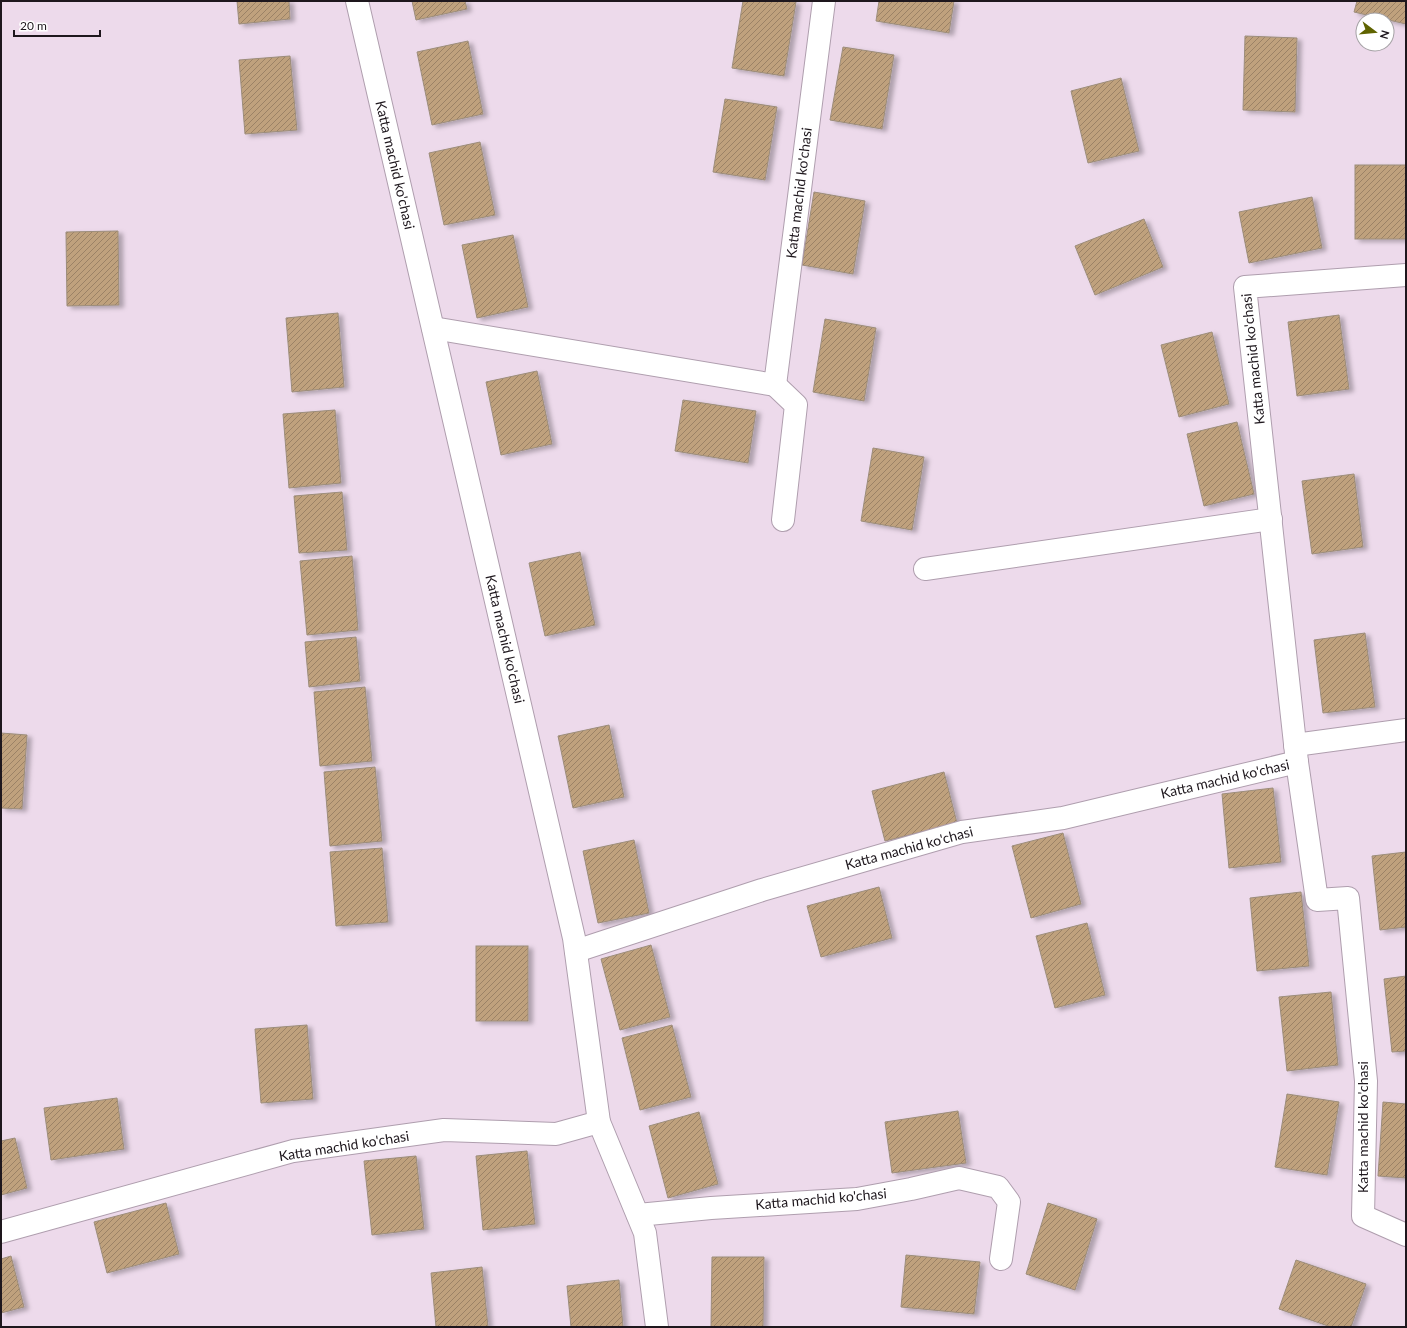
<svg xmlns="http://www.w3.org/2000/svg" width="1407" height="1328" font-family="Lato,sans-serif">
	<defs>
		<pattern id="building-hatch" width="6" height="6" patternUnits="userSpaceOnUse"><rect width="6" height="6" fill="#bfa17d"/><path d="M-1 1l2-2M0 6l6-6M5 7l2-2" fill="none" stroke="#9b8266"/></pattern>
		<filter id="shadow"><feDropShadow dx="4.5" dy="2.5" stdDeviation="2" flood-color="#0004"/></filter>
	</defs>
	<rect width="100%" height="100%" fill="#eddaeb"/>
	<g fill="url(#building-hatch)" stroke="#9c8d7b" filter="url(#shadow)">
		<polygon points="237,1 289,1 290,19 239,24"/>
		<polygon points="412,1 465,1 467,9 416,20"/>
		<polygon points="743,1 787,1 796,2 784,76 732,68"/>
		<polygon points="879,1 954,1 949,33 876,21"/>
		<polygon points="1357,1 1406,1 1406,24 1354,12"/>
		<polygon points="1245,36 1297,38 1295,112 1243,110"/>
		<polygon points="468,41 483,114 432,125 417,52"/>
		<polygon points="843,47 894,55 882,129 830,120"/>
		<polygon points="290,56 297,130 245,134 239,60"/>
		<polygon points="1121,78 1139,151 1088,163 1071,91"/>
		<polygon points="725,99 777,107 765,180 713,172"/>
		<polygon points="480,142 495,215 444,225 429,153"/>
		<rect x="1355" y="165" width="51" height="74"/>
		<polygon points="814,192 865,201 853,274 802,265"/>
		<polygon points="1312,197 1322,248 1249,263 1239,212"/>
		<polygon points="1144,219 1163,267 1095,295 1075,246"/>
		<polygon points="118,231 119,305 67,306 66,232"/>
		<polygon points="513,235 528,307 477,318 462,245"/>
		<polygon points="338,313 344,387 292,392 286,318"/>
		<polygon points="1339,315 1349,389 1297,396 1288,322"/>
		<polygon points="825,319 876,328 864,401 813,392"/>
		<polygon points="1212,332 1229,404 1179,417 1161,345"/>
		<polygon points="537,371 552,444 501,455 486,382"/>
		<polygon points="683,400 756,411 748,463 675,451"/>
		<polygon points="335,410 341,483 289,488 283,414"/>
		<polygon points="1237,422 1254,494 1204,506 1187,434"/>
		<polygon points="873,448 924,457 912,530 861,521"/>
		<polygon points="1354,474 1363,547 1312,554 1302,481"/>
		<polygon points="342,492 347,550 299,553 294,496"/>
		<polygon points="580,552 595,625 545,636 529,563"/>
		<polygon points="352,556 358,630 307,635 300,561"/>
		<polygon points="1365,633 1375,707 1323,713 1314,640"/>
		<polygon points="356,637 360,681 309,687 305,642"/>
		<polygon points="365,687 372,761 320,766 314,692"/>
		<polygon points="609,725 624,797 573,808 558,736"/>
		<polygon points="1,733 27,735 22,809 1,808"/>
		<polygon points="375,767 382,841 330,846 324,772"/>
		<polygon points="944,772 957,823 885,841 872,791"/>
		<polygon points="1273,788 1281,862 1229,868 1222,794"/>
		<polygon points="1063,833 1081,904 1031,918 1012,846"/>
		<polygon points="634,840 649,913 598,923 583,851"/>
		<polygon points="382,848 388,922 336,926 330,852"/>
		<polygon points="1406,852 1406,927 1380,930 1372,856"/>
		<polygon points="879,887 892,938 821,957 807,906"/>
		<polygon points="1301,892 1309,966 1257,971 1250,898"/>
		<polygon points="1087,923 1105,995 1055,1008 1036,936"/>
		<polygon points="651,945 670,1017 620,1030 601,959"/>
		<rect x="476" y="946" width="52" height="75"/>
		<polygon points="1406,976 1406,1051 1392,1052 1384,979"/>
		<polygon points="1331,992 1338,1065 1287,1071 1279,997"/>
		<polygon points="307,1025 313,1099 261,1103 255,1029"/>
		<polygon points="672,1025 691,1097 640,1110 622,1038"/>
		<polygon points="1287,1094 1339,1102 1327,1175 1275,1167"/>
		<polygon points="117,1098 124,1149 51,1160 44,1108"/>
		<polygon points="1383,1102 1406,1104 1406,1178 1378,1176"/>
		<polygon points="958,1111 966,1163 892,1173 885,1122"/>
		<polygon points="699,1112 718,1184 668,1198 649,1126"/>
		<polygon points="15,1138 27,1188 1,1195 1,1141"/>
		<polygon points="527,1151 535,1224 483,1230 476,1156"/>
		<polygon points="416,1156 424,1229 372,1235 364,1161"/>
		<polygon points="166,1203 179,1254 107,1273 94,1222"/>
		<polygon points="1048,1203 1097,1219 1075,1290 1026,1274"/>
		<polygon points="906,1255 980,1262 974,1314 901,1307"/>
		<polygon points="11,1256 24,1307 1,1313 1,1259"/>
		<polygon points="712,1257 764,1257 763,1327 711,1327"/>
		<polygon points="1296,1260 1366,1284 1351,1327 1331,1327 1279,1309"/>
		<polygon points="482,1267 488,1327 436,1327 431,1273"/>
		<polygon points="619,1280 623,1327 571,1327 567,1286"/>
	</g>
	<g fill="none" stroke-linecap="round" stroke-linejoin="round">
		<defs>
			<g id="minor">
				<polyline points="357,1 574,938 599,1122 645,1233 657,1327"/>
				<polyline points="433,328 775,385 824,1"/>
				<polyline points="775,385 796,405 783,520"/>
				<polyline points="925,569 1271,519"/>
				<polyline points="1295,745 1406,730"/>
				<polyline points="1297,762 1317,900 1348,898 1366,1081 1363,1216 1406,1235"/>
				<polyline points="576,951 762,890 962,832 1063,818 1297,762 1245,287 1406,275"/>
				<polyline points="638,1215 711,1208 857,1199 911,1189 959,1178 998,1187 1009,1202 1001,1259"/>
				<polyline points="1,1232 293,1151 444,1130 556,1134 599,1122"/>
			</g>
		</defs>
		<use href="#minor" stroke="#af9eae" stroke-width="24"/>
		<use href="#minor" stroke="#fff" stroke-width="22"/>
	</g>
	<g text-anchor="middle" stroke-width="3" stroke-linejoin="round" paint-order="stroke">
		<g font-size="14" fill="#1e171d" stroke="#fff">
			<text transform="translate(395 165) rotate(77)" y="5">Katta machid ko'chasi</text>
			<text transform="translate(799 193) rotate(-83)" y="5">Katta machid ko'chasi</text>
			<text transform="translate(1253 359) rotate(-96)" y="5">Katta machid ko'chasi</text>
			<text transform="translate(505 639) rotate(77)" y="5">Katta machid ko'chasi</text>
			<text transform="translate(1225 779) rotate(-13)" y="5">Katta machid ko'chasi</text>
			<text transform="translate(909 848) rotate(-15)" y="5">Katta machid ko'chasi</text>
			<text transform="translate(1363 1127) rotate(-90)" y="5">Katta machid ko'chasi</text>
			<text transform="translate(344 1146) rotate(-9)" y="5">Katta machid ko'chasi</text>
			<text transform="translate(821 1199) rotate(-5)" y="5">Katta machid ko'chasi</text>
		</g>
	</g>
	<rect width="1407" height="1328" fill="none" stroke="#1e171d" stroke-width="4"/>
	<g transform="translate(1375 32) rotate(106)"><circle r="19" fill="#ffffff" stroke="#a5a2a5"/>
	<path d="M0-3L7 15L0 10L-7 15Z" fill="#5f6300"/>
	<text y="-6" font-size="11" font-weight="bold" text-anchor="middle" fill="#1e171d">N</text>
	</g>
	<path d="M14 30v6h86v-6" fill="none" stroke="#1e171d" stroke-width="2"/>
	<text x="20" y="30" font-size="12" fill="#1e171d" stroke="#ffffff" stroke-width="3" paint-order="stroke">20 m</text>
</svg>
